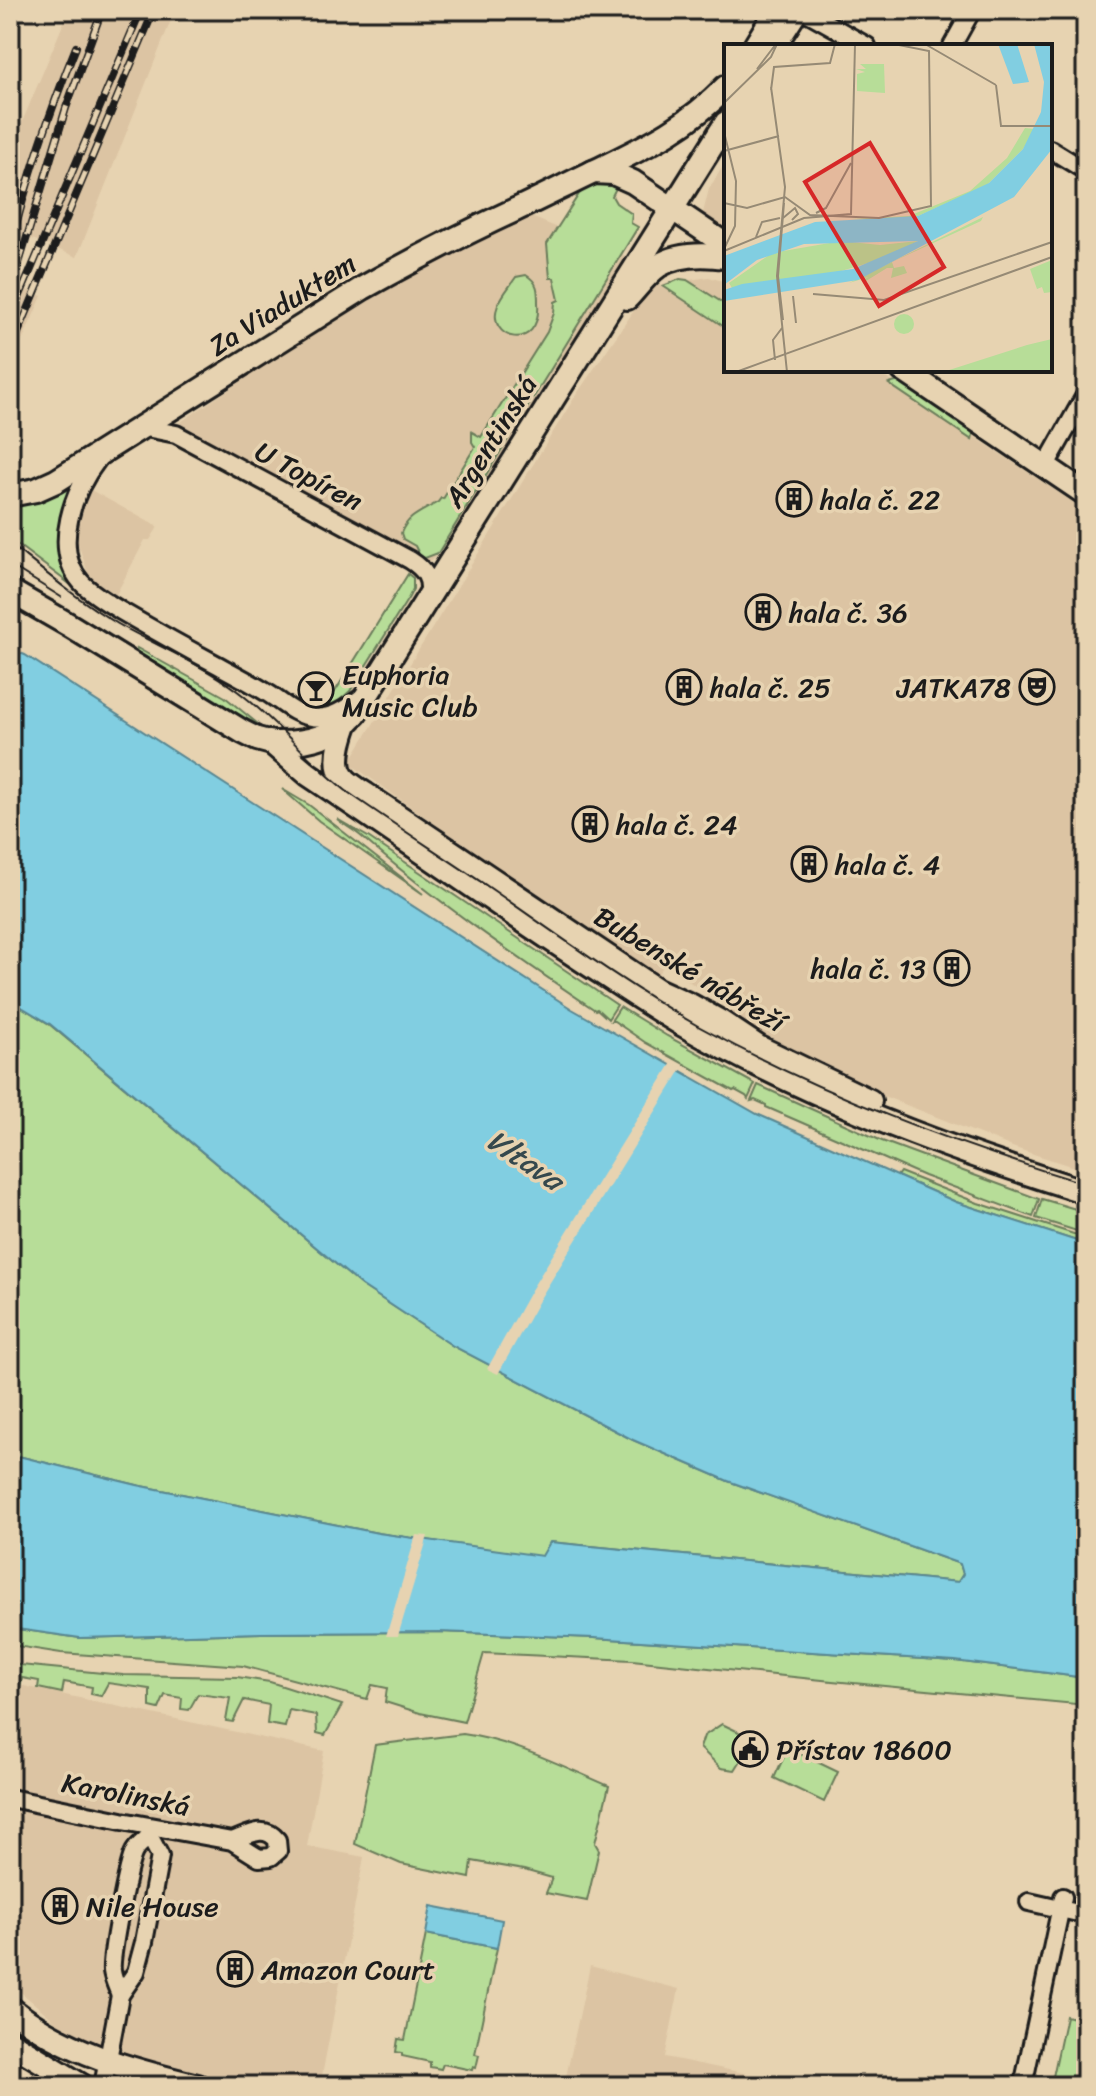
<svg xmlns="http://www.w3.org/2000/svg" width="1096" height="2096" font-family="Sriracha,sans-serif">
	<rect width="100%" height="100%" fill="#e7d3b1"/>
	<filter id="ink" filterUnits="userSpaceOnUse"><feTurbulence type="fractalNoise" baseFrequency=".0125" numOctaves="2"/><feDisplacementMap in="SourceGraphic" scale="16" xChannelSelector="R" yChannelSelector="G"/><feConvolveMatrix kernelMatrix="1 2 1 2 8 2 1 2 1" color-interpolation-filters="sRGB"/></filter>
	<g filter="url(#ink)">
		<g fill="#dcc4a3">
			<polygon points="69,10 175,10 77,257 10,230 10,151"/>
			<polygon points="726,161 726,232 703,213 709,189"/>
			<polygon points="529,216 628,257 451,539 430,562 195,438 176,425 363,300"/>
			<polygon points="709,277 726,282 726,370 874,370 1086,511 1086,1171 1015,1148 838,1078 775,1044 665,964 654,979 349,763 576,395 651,286"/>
			<polygon points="10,284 42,296 10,368"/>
			<polygon points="89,489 158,527 150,540 145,540 113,600 88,573 75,535 78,511"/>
			<polygon points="10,1683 324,1751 307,1846 364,1857 320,2086 262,2086 140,2060 81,2043 10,1983"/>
			<polygon points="590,1966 679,1989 665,2057 808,2086 564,2086"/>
		</g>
		<g fill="#b7dd98" stroke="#6a7c5a" stroke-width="2">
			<path d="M603 183 617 186 612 196 616 203 632 214 631 223 638 227 438 553 425 558 420 556 415 546 403 539 401 533C408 515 422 512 438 502L441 498 443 499 475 447 472 442V432L481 437 547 332 554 313 555 302 559 300 554 278H550L547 244 579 194 585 189Z"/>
			<path d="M526 275C538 282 538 290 538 303 542 354 484 341 498 305 502 295 510 286 516 277Z"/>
			<polygon points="680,279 687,280 726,305 726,328 663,286"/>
			<polygon points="899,381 905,382 970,427 973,434 972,440 889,384"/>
			<polygon points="67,487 72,491 62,517 79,591 10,539 10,506 29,502"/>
			<polygon points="408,574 413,578 413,589 409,597 350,691 339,701 331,705 328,703"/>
			<polygon points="137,648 225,697 258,724 235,714 136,651"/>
			<polygon points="282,789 309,805 423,894 319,821"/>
			<path d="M337 819 368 837 617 1005 608 1019 597 1009 595 1010C515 956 434 900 362 837 354 830 344 825 337 819Z"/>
			<polygon points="10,1000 49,1024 361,1285 453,1346 633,1440 728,1481 960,1564 963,1574 958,1582 551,1542 542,1557 378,1533 137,1485 10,1454"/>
			<polygon points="620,1007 667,1036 755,1084 748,1099 746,1096 735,1090 733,1091 646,1043 614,1021 611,1021"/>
			<polygon points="758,1085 882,1141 1039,1199 1033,1217 924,1176 766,1107 766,1105 755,1100 751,1101"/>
			<polygon points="900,1172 978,1203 1086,1238 1086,1244 956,1202 897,1176"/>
			<polygon points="1042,1199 1086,1212 1086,1234 1036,1218"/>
			<polygon points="10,1628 80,1638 261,1633 438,1632 594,1638 955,1661 1086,1678 1086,1705 832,1681 632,1660 484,1653 464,1722 420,1713 385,1702 387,1688 372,1685 367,1699 243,1666 61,1653 10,1645"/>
			<polygon points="10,1664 123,1675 237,1677 270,1682 342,1705 325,1735 317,1733 316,1715 289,1710 285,1727 267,1724 269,1705 244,1700 233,1722 226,1721 230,1698 198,1694 189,1710 181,1709 182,1698 165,1695 159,1709 150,1707 150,1689 108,1683 101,1696 91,1694 92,1687 64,1682 62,1693 38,1688 39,1681 22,1678 18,1696 10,1695"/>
			<polygon points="722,1724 743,1734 745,1754 735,1770 721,1768 700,1748 704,1736"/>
			<path d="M463 1734C514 1741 562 1766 609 1786L595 1843 599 1850 587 1901 546 1893 552 1878 524 1870 472 1861 470 1878 401 1864 355 1844 375 1745Z"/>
			<polygon points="788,1748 838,1772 824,1802 774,1778"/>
			<polygon points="426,1934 497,1948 475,2054 479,2055 476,2068 473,2067 472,2070 443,2064 441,2069 430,2067 430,2062 402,2056 402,2053 396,2052 398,2039 405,2040"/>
			<polygon points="1066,2016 1086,2021 1086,2086 1051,2086"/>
		</g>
		<g fill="#81cee1" stroke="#598792" stroke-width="2">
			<polygon points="10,649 25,655 572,1009 757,1114 956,1202 1086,1244 1086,1678 955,1661 594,1638 440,1632 261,1633 80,1638 10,1628 10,1454 137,1485 378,1533 542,1556 550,1542 958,1582 963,1574 960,1564 728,1481 633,1440 453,1346 361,1285 50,1024 10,1000"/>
			<polygon points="431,1906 502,1920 497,1948 426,1934"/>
		</g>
		<g fill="#e7d3b1">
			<polygon points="673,1061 683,1067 541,1297 498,1374 487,1369 531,1290"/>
			<polygon points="416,1535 428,1536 398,1636 386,1636"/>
		</g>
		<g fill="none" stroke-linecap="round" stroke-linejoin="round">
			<defs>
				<g id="street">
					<polyline points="803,10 867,46"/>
					<polyline points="952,46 972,10"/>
					<polyline points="1050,149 1086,171"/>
					<path d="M141 427 176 434 410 560C424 569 432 578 428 596"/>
					<path d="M98 459C74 490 51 547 81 582 92 594 107 602 121 611 152 629 184 647 216 664 234 674 252 683 269 694 283 703 295 715 312 717 330 720 347 708 361 698"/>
					<polyline points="1046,465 1086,394"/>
					<path d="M10 1798 122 1821 232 1841 259 1858 271 1857 278 1851 277 1840C264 1824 249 1835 232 1841"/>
					<polyline points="1029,1902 1078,1913"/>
					<path d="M120 1995C117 1987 113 1979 112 1971 110 1958 128 1863 134 1852 139 1842 149 1841 153 1828"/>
					<polyline points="103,2086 120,1995 136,1972 144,1942 160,1856 150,1837"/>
					<polyline points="1023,2086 1063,1897"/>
				</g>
				<g id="secondary">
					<polyline points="755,46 777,10"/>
					<polyline points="774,46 797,10"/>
					<polyline points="593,172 613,173 633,182 726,245"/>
					<path d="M627 298C637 288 646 274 658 266 677 254 704 254 726 257"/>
					<polyline points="903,370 1086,494"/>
					<path d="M10 495 36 490 56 481 363 288C413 260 463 234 515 210 545 196 574 181 604 167 651 144 689 125 726 87"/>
					<path d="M10 591 69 625 243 732 257 739 272 743 308 774C409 841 507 912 608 977 632 993 655 1008 680 1023 807 1097 945 1148 1086 1192"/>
					<path d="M346 724C341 738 333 764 343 777 348 784 358 789 365 794L657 990 692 1006 719 1021 758 1047 870 1101"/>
					<path d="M272 743C304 744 334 738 355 714L726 123"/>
					<path d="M10 2008C64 2052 131 2070 198 2086"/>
					<polyline points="10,2042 82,2086"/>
				</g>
			</defs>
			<use href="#street" stroke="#1c1c1c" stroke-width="22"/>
			<use href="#secondary" stroke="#1c1c1c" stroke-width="28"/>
			<use href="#street" stroke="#e7d3b1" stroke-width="16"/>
			<use href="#secondary" stroke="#e7d3b1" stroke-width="22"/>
			<g stroke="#1c1c1c" stroke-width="2">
				<path d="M10 544C45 572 79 601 118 624 157 646 200 663 236 690 277 720 308 762 349 793 395 825 443 856 490 888 558 935 626 985 698 1026 820 1094 952 1143 1086 1184"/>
				<polyline points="10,565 61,597"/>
			</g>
			<defs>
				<g id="rail">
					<path d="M10 249C27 180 49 113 76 47"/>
					<polyline points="10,293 66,108 102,10"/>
					<polyline points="10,319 141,10"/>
					<polyline points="10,352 154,10"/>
				</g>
			</defs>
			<use href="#rail" stroke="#1c1c1c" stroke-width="8"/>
			<use href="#rail" stroke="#e7d3b1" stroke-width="5" stroke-dasharray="15" stroke-linecap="butt"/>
		</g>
	</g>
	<defs>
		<symbol id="building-ring" viewBox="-11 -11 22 22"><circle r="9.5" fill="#e7d3b1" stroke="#1c1c1c" stroke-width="1.5"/><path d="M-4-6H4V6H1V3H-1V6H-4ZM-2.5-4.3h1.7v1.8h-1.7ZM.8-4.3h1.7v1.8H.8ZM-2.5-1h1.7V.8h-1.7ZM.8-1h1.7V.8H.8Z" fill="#1c1c1c"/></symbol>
		<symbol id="theatre-ring" viewBox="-11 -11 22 22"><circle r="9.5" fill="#e7d3b1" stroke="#1c1c1c" stroke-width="1.5"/><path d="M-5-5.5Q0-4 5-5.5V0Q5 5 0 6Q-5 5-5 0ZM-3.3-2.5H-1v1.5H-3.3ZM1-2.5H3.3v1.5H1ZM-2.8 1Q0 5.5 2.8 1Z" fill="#1c1c1c"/></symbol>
		<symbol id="bar-ring" viewBox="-11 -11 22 22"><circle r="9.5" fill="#e7d3b1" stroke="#1c1c1c" stroke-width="1.5"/><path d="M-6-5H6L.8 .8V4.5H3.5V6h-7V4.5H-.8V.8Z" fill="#1c1c1c"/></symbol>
		<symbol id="civic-ring" viewBox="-11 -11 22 22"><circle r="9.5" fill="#e7d3b1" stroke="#1c1c1c" stroke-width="1.5"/><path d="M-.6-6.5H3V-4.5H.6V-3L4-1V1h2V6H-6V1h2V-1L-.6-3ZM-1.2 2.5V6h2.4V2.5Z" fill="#1c1c1c"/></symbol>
	</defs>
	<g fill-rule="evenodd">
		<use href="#building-ring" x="774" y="479" width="40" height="40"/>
		<use href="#building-ring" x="743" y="592" width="40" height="40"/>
		<use href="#building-ring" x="664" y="667" width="40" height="40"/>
		<use href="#theatre-ring" x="1017" y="667" width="40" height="40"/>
		<use href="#bar-ring" x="296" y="670" width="40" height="40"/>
		<use href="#building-ring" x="570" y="804" width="40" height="40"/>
		<use href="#building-ring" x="789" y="844" width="40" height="40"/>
		<use href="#building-ring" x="932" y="948" width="40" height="40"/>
		<use href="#civic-ring" x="730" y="1729" width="40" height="40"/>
		<use href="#building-ring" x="40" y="1886" width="40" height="40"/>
		<use href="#building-ring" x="215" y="1949" width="40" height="40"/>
	</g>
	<g text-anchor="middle" stroke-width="7" stroke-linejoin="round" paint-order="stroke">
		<g font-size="28" fill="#1c1c1c" stroke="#e7d3b1">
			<text transform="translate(282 304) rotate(-32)" y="10">Za Viaduktem</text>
			<text transform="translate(490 441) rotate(-58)" y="10">Argentinská</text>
			<text transform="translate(309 476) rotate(28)" y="10">U Topíren</text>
			<text transform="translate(690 969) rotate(31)" y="10">Bubenské nábřeží</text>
			<text transform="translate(126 1794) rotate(11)" y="10">Karolinská</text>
		</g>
		<g font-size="28" fill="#1c1c1c" stroke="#e7d3b1" text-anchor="start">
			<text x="820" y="509">hala č. 22</text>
			<text x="789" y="622">hala č. 36</text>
			<text x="342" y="684">Euphoria<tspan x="342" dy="32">Music Club</tspan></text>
			<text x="710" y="697">hala č. 25</text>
			<text x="1011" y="697" text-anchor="end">JATKA78</text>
			<text x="616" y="834">hala č. 24</text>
			<text x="835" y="874">hala č. 4</text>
			<text x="926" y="978" text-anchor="end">hala č. 13</text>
			<text x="776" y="1759">Přístav 18600</text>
			<text x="86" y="1916">Nile House</text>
			<text x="261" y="1979">Amazon Court</text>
		</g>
		<g font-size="30" font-style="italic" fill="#35484d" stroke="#e7d3b1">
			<text transform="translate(525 1160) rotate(34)" y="10">Vltava</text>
		</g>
	</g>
	<g transform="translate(724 44)">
		<rect width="328" height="328" fill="#e7d3b1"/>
		<path d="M136 20H160L161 49 133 47V30L141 28 132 25H142ZM301 84 311 85 299 105 263 141 194 172 164 176 126 175 185 172 246 147 283 114ZM259 173 257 177 168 218 170 224 180 222 183 229 167 234 169 224H163L142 237H137L144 233 125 239ZM117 197 156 201 194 197 158 215 107 230 8 244 5 239 48 209ZM328 216V248L320 249 318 243 313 245 306 225ZM170 280a10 10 0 1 1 20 0a10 10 0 1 1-20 0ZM328 295V328H219L303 301Z" fill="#b7dd98"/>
		<path d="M274 0H293L305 38 289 40ZM310 0H328V105L290 153 134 236 0 257V246L18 240 129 225 194 197 80 200 33 216 0 241V212L91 178 194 172 265 139 299 105 317 68 320 38Z" fill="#81cee1"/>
		<path fill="none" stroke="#968a75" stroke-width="2" d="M201 0 272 41M33 25 52 0M272 41 277 82H328M47 43 61 143 53 232 63 328M47 46 50 23 106 19 111 0M0 59 47 13 53 0M0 88 12 137 11 182 0 205M0 107 55 92M0 159 23 164 61 153 86 171 155 174 207 162 205 7 170 0M92 169 102 164 127 119M59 174 71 164 74 170 68 176M32 193 38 178 56 174M0 207 80 174 127 170 131 0M89 250 160 256 328 198M69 252 72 279M59 276 54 232 60 159M51 316 49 296 58 284M12 328 328 213"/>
		<path fill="#d62828" fill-opacity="0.15" stroke="#d62828" stroke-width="4" d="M146 99 220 223 155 262 81 138Z"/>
		<rect width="328" height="328" fill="none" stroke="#1c1c1c" stroke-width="4"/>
	</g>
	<rect width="1096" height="2096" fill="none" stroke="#e7d3b1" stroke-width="40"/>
	<rect x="20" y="20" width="1056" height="2056" fill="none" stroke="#1c1c1c" stroke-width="3" filter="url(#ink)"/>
</svg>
